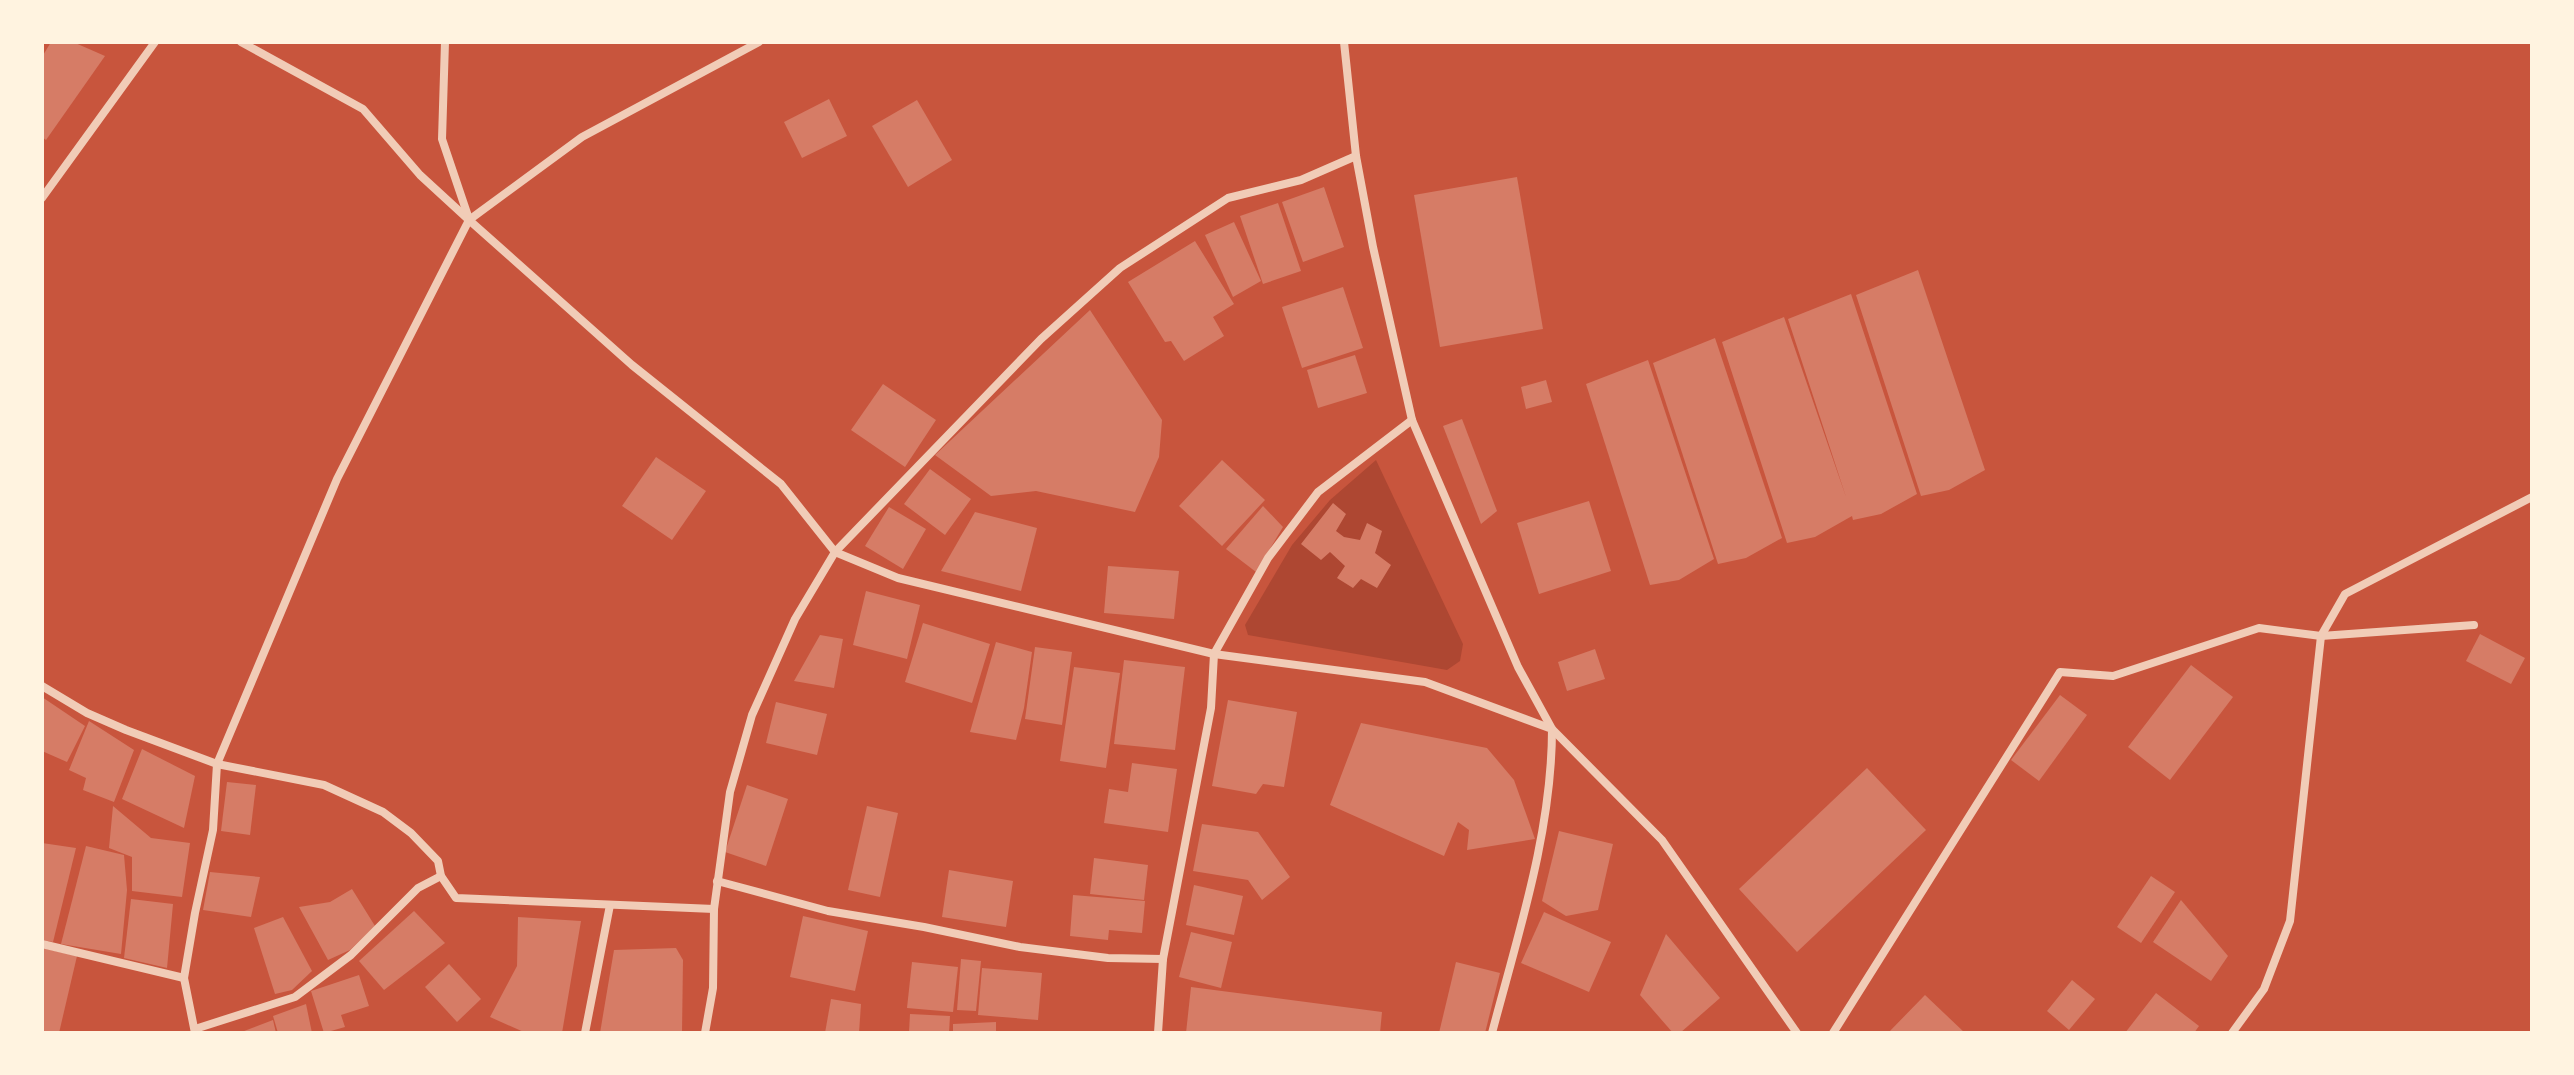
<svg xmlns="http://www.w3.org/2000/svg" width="2574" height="1075" font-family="Overpass,sans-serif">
	<rect width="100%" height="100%" fill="#c8553d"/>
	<polygon fill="#ae4732" points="1376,460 1463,644 1460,661 1447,670 1248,635 1245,625 1292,545 1330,500"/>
	<g fill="#d67c66">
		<polygon points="51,42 73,42 105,56 46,140 42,137 42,57"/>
		<polygon points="829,99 847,136 802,158 784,122"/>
		<polygon points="917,100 952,160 908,187 872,126"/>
		<polygon points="1517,177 1543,329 1440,347 1414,195"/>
		<polygon points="1324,187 1344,247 1303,262 1282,202"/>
		<polygon points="1278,203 1301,271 1263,284 1240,216"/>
		<polygon points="1234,222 1261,281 1233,297 1205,235"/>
		<polygon points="1195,241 1234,304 1213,317 1224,336 1184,361 1171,341 1165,342 1128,282"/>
		<polygon points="1918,270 1985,470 1949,490 1921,496 1856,295"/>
		<polygon points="1343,287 1363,348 1302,368 1282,307"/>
		<polygon points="1851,294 1917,494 1881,514 1853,520 1852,516 1815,537 1787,543 1722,342 1784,317 1846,497 1788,319"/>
		<polygon points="1090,310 1162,420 1159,457 1135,512 1036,491 991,496 935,455"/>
		<polygon points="1715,338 1782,538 1746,558 1718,564 1653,363"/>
		<polygon points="1355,355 1367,393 1318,408 1307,370"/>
		<polygon points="1648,360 1714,559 1679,580 1650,585 1586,384"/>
		<polygon points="1546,380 1552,402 1526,409 1521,387"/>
		<polygon points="883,384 936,420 905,467 851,430"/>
		<polygon points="1462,419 1497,511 1481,524 1443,426"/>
		<polygon points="656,457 706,491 672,540 622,506"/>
		<polygon points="1222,460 1265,500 1222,546 1179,506"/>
		<polygon points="930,469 971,499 945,535 904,504"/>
		<polygon points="1589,501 1611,571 1539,594 1517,523"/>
		<polygon points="1333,503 1346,514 1336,531 1344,537 1360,540 1367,523 1382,531 1375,553 1391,565 1377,588 1361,579 1353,588 1337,578 1345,566 1330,552 1321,560 1301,544"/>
		<polygon points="1263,506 1283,527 1256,572 1226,549"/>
		<polygon points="889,507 926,529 903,569 865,546"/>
		<polygon points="975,512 1037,528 1021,591 941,571"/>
		<polygon points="1108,566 1179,571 1174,619 1104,613"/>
		<polygon points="866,591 920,605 907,659 853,645"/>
		<polygon points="923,623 990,644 972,703 905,682"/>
		<polygon points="2480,634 2525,658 2511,684 2466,661"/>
		<polygon points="820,635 843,639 834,688 794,681"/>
		<polygon points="996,642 1032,652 1024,708 1016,740 970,732"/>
		<polygon points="1035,647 1072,652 1062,725 1025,719"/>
		<polygon points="1595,649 1605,679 1567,691 1558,662"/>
		<polygon points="1124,660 1185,667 1175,750 1114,744"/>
		<polygon points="2191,665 2233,697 2170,780 2128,747"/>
		<polygon points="1074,667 1120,673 1106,768 1060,761"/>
		<polygon points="2060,695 2087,715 2039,781 2011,760"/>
		<polygon points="42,697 85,726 67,762 42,751"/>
		<polygon points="1228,700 1297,712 1284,787 1263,784 1256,794 1212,786"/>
		<polygon points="776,702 827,714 817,755 766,743"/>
		<polygon points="89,721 134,750 114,802 83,790 86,778 69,770"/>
		<polygon points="1361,723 1487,748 1514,780 1535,839 1467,850 1469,830 1458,822 1444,856 1330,805"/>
		<polygon points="142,749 195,776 184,828 122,799"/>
		<polygon points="1132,763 1177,769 1168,832 1104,823 1109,789 1128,792"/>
		<polygon points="1867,768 1926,830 1797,952 1739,889"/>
		<polygon points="227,782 256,785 250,835 221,831"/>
		<polygon points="747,785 788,799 766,866 725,852"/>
		<polygon points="113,806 151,838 190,843 182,897 132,891 132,857 109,848"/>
		<polygon points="867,806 898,813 880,897 848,890"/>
		<polygon points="1202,824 1258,832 1290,877 1262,900 1248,880 1193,871"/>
		<polygon points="1559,831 1613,844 1598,910 1566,916 1542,901"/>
		<polygon points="42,843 76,848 53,942 42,940"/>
		<polygon points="86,846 124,855 127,890 121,954 61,944"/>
		<polygon points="1094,858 1148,865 1144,900 1090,894"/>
		<polygon points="949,870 1013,881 1006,927 942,917"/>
		<polygon points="210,872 260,877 251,917 203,910"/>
		<polygon points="2151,876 2175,892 2141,943 2117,927"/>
		<polygon points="1194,885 1243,896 1234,935 1186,925"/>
		<polygon points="352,889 375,926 350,950 328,960 299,907 330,902"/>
		<polygon points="1073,895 1145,901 1142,933 1109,930 1108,940 1070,936"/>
		<polygon points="131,899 173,904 167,968 124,958"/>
		<polygon points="2181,900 2228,956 2211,981 2153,942"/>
		<polygon points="414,911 445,943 384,990 359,961"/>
		<polygon points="1544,912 1611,942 1589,992 1521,963"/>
		<polygon points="803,916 868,931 855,991 790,977"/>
		<polygon points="283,917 312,971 292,990 275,994 254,928"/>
		<polygon points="518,917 581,921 562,1033 526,1033 490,1017 517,966"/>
		<polygon points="1191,932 1232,942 1221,988 1179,977"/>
		<polygon points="1666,934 1720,998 1680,1033 1673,1033 1640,995"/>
		<polygon points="42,948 77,956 59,1033 42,1031"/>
		<polygon points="676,948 683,960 682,1033 600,1033 614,950"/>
		<polygon points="961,959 981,961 976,1011 957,1010"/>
		<polygon points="912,962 958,967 953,1012 907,1008"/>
		<polygon points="1456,962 1500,973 1485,1033 1439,1033"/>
		<polygon points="449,964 481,999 457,1022 425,987"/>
		<polygon points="982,968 1042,973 1038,1020 978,1015"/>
		<polygon points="359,975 369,1006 341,1015 345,1027 324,1033 311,991"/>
		<polygon points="2072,980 2095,999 2069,1030 2047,1011"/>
		<polygon points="1191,987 1382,1012 1380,1033 1186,1033"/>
		<polygon points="2156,993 2199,1026 2194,1033 2125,1033"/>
		<polygon points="1925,995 1965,1033 1888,1033"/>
		<polygon points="831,999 861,1004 859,1033 825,1033"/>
		<polygon points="306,1004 312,1033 278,1033 273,1016"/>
		<polygon points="910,1014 950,1016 949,1033 909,1033"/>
		<polygon points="273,1020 276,1033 239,1033"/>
		<polygon points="996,1022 996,1033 953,1033 953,1024"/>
	</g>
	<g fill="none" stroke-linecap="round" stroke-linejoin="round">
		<g stroke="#f1ccb7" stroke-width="8">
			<path d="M241 42 363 109 420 175 469 220 632 365 781 484 835 552 898 578 1214 654 1425 682 1552 729C1552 832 1518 934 1492 1033"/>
			<polyline points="445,42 442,139 469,219"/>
			<polyline points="1344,42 1356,156 1373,247 1412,420 1518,667 1552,729 1662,840 1797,1033"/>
			<polyline points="42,198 155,42"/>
			<polyline points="42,686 87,713 126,730 217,764 324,785 383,812 411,833 438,861 441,876 456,898 714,909"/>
			<polyline points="717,881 828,911 924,927 1020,947 1108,958 1163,959"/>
			<polyline points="42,944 184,978"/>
			<polyline points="195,1029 295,997 351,955 418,888 441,876"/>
			<polyline points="195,1033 184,978 195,913 213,830 217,764 337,479 469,220 582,137 759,42"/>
			<polyline points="585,1033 610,905"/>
			<polyline points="705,1033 713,988 714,909 730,792 752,715 795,619 835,552 1041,339 1120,268 1228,198 1301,180 1356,156"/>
			<polyline points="1158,1033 1163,959 1211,708 1214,654 1268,558 1318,492 1412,420"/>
			<polyline points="1833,1033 2060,672 2113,676 2259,628 2321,636 2474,625"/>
			<polyline points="2232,1033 2264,989 2290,921 2321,636 2345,594 2532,497"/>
		</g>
	</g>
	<rect width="2574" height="1075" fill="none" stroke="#fff3e0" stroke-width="88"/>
</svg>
